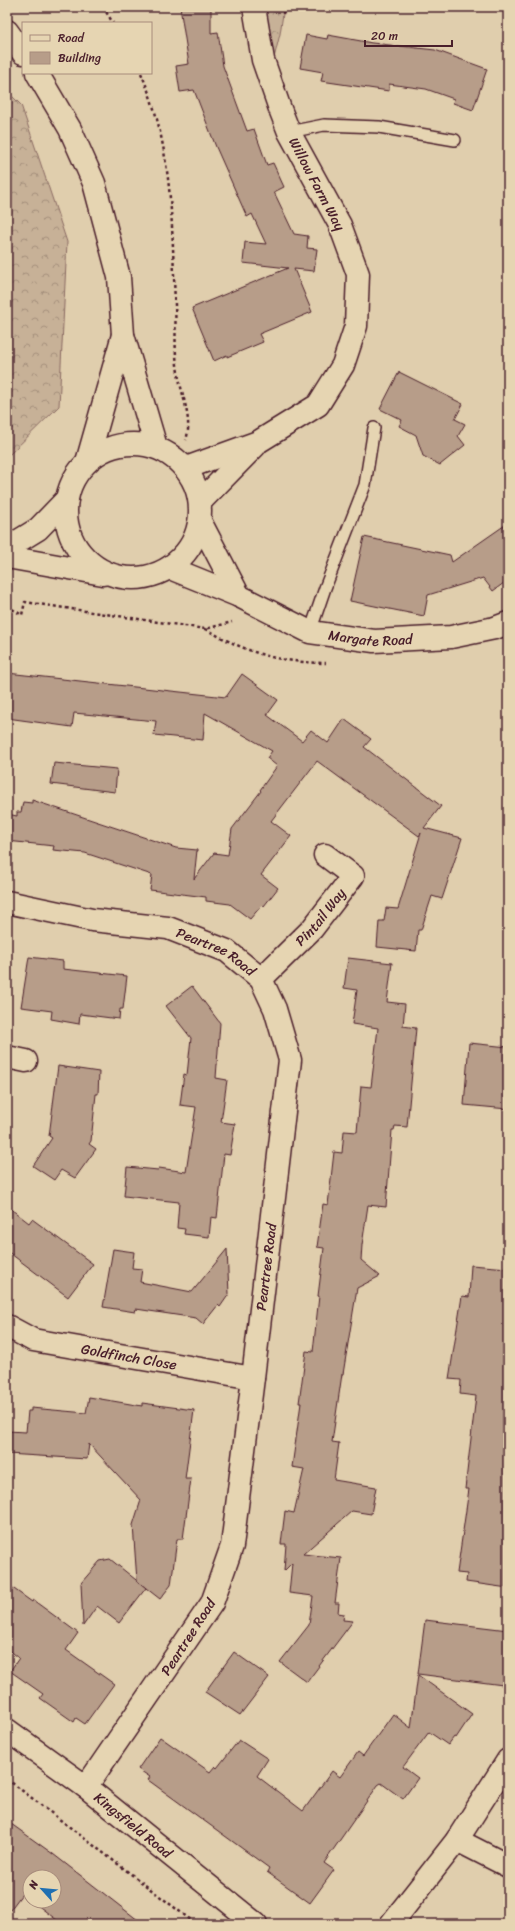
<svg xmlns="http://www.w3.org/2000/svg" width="515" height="1931" font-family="Sriracha,sans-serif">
	<defs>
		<pattern id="forest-crowns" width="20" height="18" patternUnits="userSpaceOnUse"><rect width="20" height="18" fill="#c7b197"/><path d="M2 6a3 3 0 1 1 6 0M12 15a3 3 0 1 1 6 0" fill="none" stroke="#a48f7b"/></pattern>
	</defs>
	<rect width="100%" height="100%" fill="#e0cead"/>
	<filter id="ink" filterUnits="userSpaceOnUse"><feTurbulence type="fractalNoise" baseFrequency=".025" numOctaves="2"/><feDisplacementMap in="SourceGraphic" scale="8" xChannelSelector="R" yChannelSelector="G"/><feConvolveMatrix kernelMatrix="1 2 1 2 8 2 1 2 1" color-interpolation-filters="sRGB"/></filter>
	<g filter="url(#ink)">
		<g fill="url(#forest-crowns)" stroke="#886861">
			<polygon points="254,7 284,7 280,34 269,78"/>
			<polygon points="7,91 21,105 67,242 59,406 7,457"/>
		</g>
		<g fill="#b79d89" stroke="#4a1f2b">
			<polygon points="180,7 211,7 211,33 218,32 223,66 247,131 254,129 267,165 273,163 284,187 274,192 294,234 308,236 307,248 317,249 314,271 294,269 312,312 259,334 263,342 227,357 227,355 214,361 192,308 288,268 243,263 245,242 266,244 252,214 247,217 216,147 194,90 180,92 176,66 189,64"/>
			<polygon points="306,35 327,39 328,35 372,43 435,50 487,69 473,110 453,103 454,99 426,89 389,84 389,91 321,81 323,72 300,68"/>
			<polygon points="399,372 463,404 455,419 465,424 458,436 465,445 440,465 423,456 416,435 399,426 402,420 380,409"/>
			<polygon points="508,523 508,580 493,591 483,578 428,595 424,616 350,601 364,537 450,555 452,562"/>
			<polygon points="7,673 226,697 242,674 278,700 267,715 302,741 311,730 328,743 344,719 371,739 364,747 441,806 424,828 462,838 442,899 432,896 421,930 418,930 416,951 377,947 379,921 384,921 386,908 398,909 421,833 419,836 317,761 271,821 291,836 261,875 278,888 264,906 262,905 250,919 230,904 206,901 206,897 150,890 152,875 85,853 53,850 54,846 7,841 7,814 17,816 17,812 21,812 23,802 32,803 32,800 176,848 197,850 194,879 214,853 228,855 232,829 261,791 260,790 277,766 267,758 272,751 205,713 203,740 154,735 156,721 74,713 72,727 7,718"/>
			<polygon points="54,763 117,769 115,792 51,784"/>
			<polygon points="29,957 63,961 63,969 127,976 123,1009 120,1009 119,1019 80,1014 79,1024 51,1019 52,1011 21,1007"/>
			<polygon points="348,958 392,963 387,1002 405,1004 403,1026 416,1028 407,1127 395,1126 394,1130 392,1130 386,1207 368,1205 362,1245 361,1260 380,1276 357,1288 343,1374 342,1374 332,1442 339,1443 334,1480 376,1487 371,1514 352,1511 303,1554 341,1558 335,1603 339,1603 338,1613 344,1614 343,1620 353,1621 307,1682 280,1662 309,1625 313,1596 289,1593 292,1563 284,1571 286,1544 281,1544 285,1511 294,1513 304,1469 292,1467 301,1403 299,1403 306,1351 313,1352 319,1296 318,1296 324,1248 317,1247 323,1204 328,1205 334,1152 342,1153 344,1131 357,1132 361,1086 371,1087 378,1028 352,1024 357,990 344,988"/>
			<polygon points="192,986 220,1023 216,1078 227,1080 221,1122 235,1124 230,1155 224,1154 217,1218 211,1217 209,1237 184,1234 185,1229 177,1228 179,1202 124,1196 127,1167 158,1170 159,1168 186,1172 196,1107 180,1105 184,1074 187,1075 191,1038 166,1006"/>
			<polygon points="469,1043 508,1047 508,1109 464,1105"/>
			<polygon points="58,1066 99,1072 98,1094 96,1094 91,1141 89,1144 96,1149 75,1178 61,1170 54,1180 33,1166 52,1138 49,1136"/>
			<polygon points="7,1206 29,1223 32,1219 93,1264 68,1297 7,1251"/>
			<polygon points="113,1249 134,1252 132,1268 142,1269 140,1282 192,1292 227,1249 229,1294 220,1307 218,1305 203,1324 196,1318 136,1309 135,1312 103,1307"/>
			<polygon points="471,1265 508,1268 508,1588 466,1582 467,1574 457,1573 469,1489 465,1489 476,1396 460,1394 461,1380 449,1379 462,1296 469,1297"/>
			<polygon points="89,1397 142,1406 142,1403 194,1410 185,1479 191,1479 183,1539 177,1539 171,1585 160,1599 137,1581 133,1525 141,1500 89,1444 87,1459 7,1454 7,1431 26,1432 28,1411 31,1411 31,1408 86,1413"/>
			<polygon points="110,1559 146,1588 119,1623 97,1606 83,1626 81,1583 100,1561"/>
			<polygon points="7,1584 32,1602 33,1600 78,1633 66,1650 114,1684 85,1724 76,1718 74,1722 40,1698 43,1694 10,1671 19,1658 7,1648"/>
			<polygon points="425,1620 508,1630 508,1647 503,1685 418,1674"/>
			<polygon points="234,1652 269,1677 240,1715 205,1692"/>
			<polygon points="418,1675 472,1714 456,1738 454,1737 448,1745 429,1732 403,1767 418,1778 403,1799 381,1783 378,1785 324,1863 334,1870 310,1903 267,1872 269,1868 148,1780 150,1777 138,1769 160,1737 210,1772 215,1766 217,1768 239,1740 268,1759 257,1776 303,1811 332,1771 340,1777 358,1752 363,1756 393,1714 411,1728"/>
			<polygon points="7,1821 53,1854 143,1924 62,1924 32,1901 54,1901 54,1877 30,1877 30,1900 22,1894 7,1914"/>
		</g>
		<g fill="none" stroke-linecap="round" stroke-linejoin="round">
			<defs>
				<g id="lane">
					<polyline points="289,132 324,125 379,127 455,140"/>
					<polyline points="310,632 325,588 365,485 374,428"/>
				</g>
				<g id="street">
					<polyline points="186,468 258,442 318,405 343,365 356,326 358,274 340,225 289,132 280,109 263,60 254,7"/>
					<polyline points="200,502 255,446"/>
					<path id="s1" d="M7 902 92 920 168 928 227 951 261 979 275 1009 290 1060 253 1378 232 1546 212 1603 86 1787"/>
					<path id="s2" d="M261 979 312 929 353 876 325 855"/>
					<polyline points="7,1057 26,1061"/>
					<path id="s3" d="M7 1326 33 1340 253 1378"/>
					<path id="s4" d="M7 1730 86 1787 256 1924"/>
					<polyline points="457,1840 508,1866"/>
				</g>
				<g id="secondary">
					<polyline points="7,31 23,53"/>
					<polyline points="37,73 70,129 94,183 119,277 123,335 156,447"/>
					<circle cx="133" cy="511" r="67"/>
					<polyline points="87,462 123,335"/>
					<polyline points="200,521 239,596"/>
					<polyline points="7,548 38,529 67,499"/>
					<polyline points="7,557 103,574"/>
					<path id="s5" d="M170 568 239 596 310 632 374 641 451 637 495 628 508 623"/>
					<polyline points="391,1924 457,1840 508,1760"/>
				</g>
			</defs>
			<use href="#lane" stroke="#4a1f2b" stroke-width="14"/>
			<use href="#street" stroke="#4a1f2b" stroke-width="25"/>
			<use href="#secondary" stroke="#4a1f2b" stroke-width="25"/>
			<g stroke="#4a1f2b" stroke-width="2.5" stroke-dasharray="3 3" stroke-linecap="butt">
				<polyline points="103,7 113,23"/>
				<polyline points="283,14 284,7"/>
				<path d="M141 73C173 146 172 226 175 305 176 322 175 339 176 356 177 365 178 375 180 383 184 401 192 422 186 440"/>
				<polyline points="7,606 22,615 25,602 205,629 232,622"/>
				<path d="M205 629C250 653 273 662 326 663"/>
				<polyline points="7,1779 196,1924"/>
			</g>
			<use href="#lane" stroke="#e6d5b2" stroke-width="11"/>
			<use href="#street" stroke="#e6d5b2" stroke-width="22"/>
			<use href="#secondary" stroke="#e6d5b2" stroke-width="22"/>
		</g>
	</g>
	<g text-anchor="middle" stroke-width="3" stroke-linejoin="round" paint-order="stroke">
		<g font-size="14" fill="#4a1f2b" stroke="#e6d5b2">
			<text transform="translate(317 184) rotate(62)" y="5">Willow Farm Way</text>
			<text dy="5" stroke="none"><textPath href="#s5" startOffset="215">Margate Road</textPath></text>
			<text dy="5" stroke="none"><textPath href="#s2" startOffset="86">Pintail Way</textPath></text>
			<text dy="5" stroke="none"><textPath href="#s1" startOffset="217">Peartree Road</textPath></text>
			<text transform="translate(266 1267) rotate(-83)" y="5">Peartree Road</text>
			<text dy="5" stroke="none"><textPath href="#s3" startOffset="127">Goldfinch Close</textPath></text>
			<text transform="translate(188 1637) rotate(-57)" y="5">Peartree Road</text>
			<text dy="5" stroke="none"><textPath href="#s4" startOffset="158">Kingsfield Road</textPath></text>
		</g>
	</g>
	<rect width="515" height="1931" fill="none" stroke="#e6d5b2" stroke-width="24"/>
	<rect x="12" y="12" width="491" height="1907" fill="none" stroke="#4a1f2b" stroke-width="1.5" filter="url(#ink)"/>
	<rect x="22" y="22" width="130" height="52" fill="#e6d5b2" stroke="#a88c7c"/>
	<rect x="30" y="35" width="20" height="6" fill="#e6d5b2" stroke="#a88c7c"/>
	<text x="58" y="42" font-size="12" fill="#4a1f2b">Road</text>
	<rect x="30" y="52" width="20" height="12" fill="#b79d89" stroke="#a88c7c"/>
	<text x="58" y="62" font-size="12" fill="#4a1f2b">Building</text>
	<g transform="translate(42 1889) rotate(297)"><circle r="19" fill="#e6d5b2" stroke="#a88c7c"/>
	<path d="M0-3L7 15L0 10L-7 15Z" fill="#1f6fb2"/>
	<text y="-6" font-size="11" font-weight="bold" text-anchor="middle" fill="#4a1f2b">N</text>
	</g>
	<path d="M365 40v6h87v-6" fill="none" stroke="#4a1f2b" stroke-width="2"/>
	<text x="371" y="40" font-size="12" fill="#4a1f2b" stroke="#e6d5b2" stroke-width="3" paint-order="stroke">20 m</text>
</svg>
